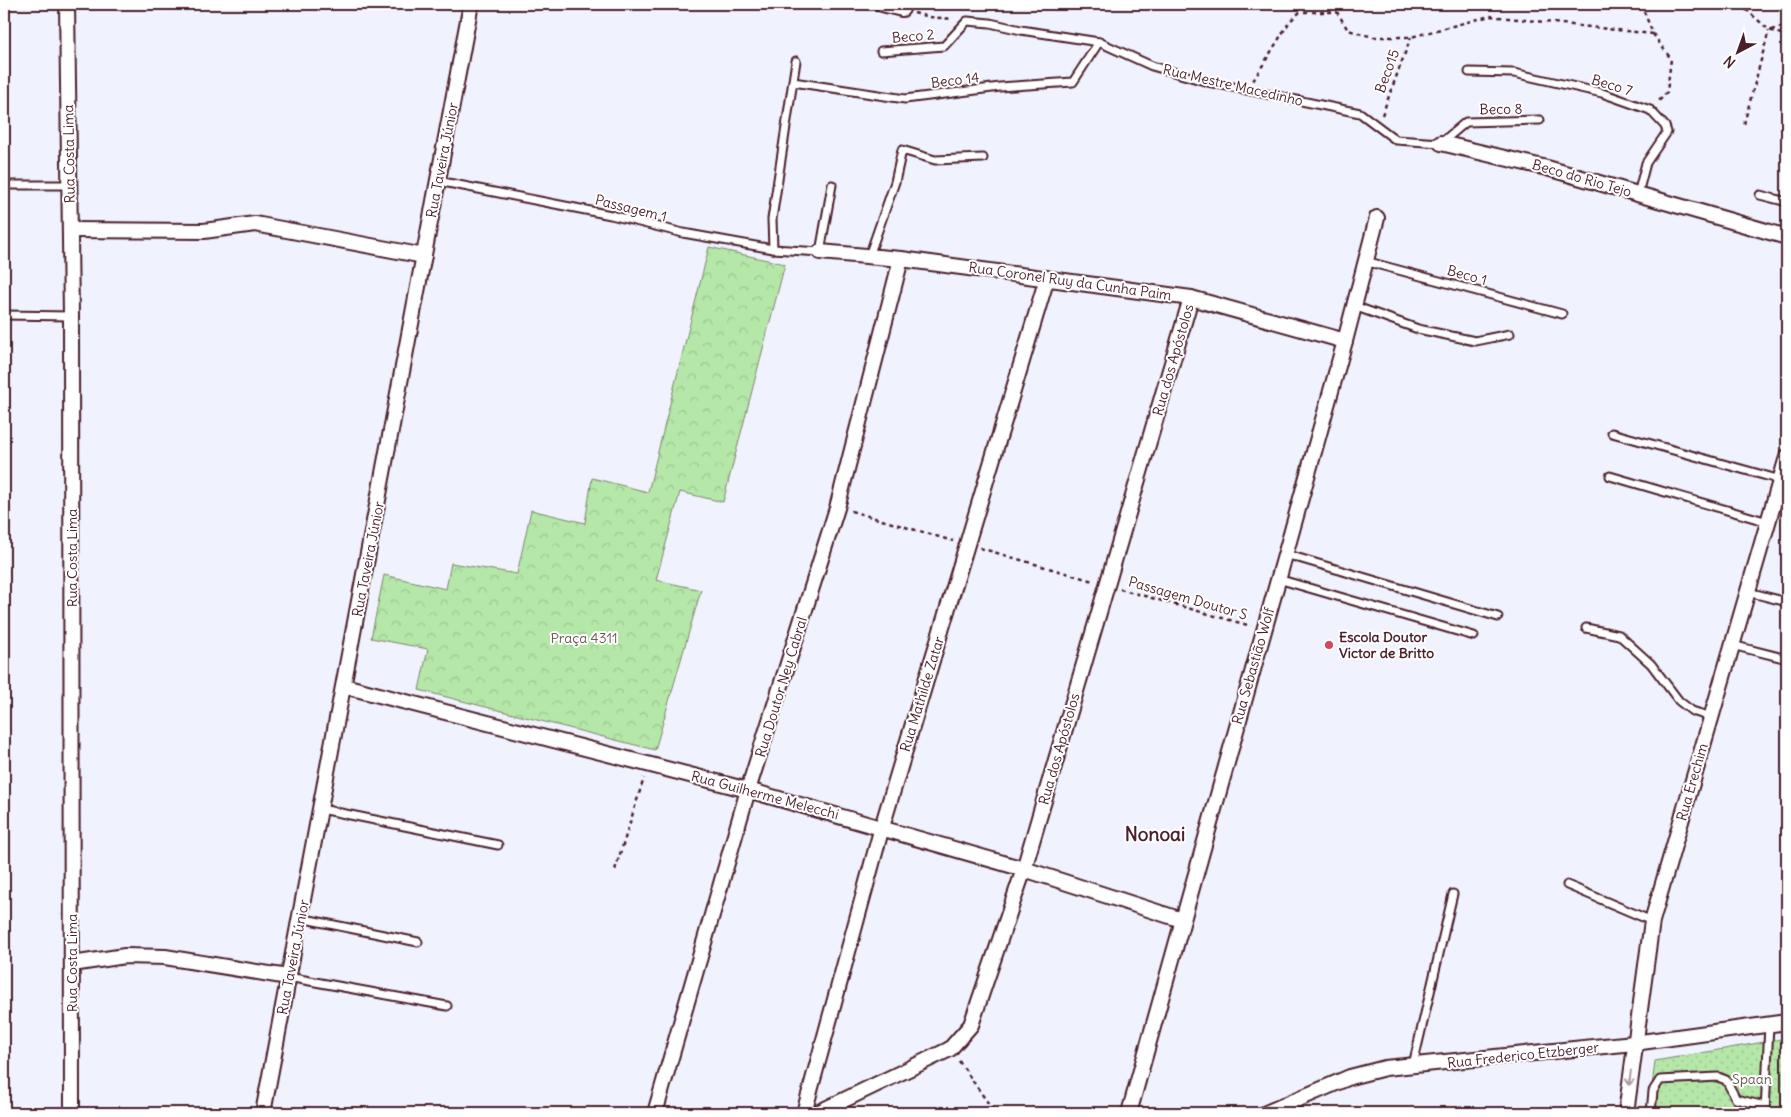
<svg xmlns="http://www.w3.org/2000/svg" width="1791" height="1117" font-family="Delius,sans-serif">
	<defs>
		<pattern id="grass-dots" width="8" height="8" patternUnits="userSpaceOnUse" patternTransform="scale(1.25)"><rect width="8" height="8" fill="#b4e7a8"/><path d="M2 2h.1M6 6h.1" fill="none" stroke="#9cc691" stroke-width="1.8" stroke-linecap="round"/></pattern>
		<pattern id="forest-crowns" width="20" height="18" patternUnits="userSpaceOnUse" patternTransform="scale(1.25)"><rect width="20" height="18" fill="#b4e7a8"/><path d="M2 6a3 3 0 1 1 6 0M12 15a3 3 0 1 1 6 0" fill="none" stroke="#9cc691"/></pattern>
	</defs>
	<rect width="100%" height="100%" fill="#f0f3fd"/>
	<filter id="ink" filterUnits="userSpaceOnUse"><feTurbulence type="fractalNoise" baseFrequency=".02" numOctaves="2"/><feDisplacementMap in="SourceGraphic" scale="10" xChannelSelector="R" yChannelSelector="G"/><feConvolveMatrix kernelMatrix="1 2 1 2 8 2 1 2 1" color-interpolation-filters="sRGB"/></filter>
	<g filter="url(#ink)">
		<polygon fill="url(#grass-dots)" stroke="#7f836a" points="1787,1038 1787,1113 1649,1113 1655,1061"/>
		<polygon fill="url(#forest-crowns)" stroke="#7f836a" points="709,247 785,264 723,502 680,492 656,580 701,590 655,750 419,690 428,649 371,638 384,575 446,589 451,563 517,574 531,510 585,523 592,478 648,492"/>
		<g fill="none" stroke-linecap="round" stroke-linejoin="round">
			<defs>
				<g id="service">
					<polyline points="881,51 944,46 967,21 990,23 1021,30 1099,42 1152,66 1208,82 1360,113 1396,140 1441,143 1466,122 1540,120"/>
					<polyline points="1469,72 1514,73 1602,93 1650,110 1665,126 1667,132 1646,163 1638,194"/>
					<polyline points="793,82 905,99 1000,87 1073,82 1099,42"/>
					<polyline points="438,181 611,215 683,233 773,249 820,252 832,185"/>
					<polyline points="4,185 69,185"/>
					<polyline points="1760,195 1787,202"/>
					<polyline points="773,249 772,219 796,61"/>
					<polyline points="869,256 895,182 902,150 935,160 983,158"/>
					<polyline points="1365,261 1562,314"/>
					<polyline points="1354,306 1418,329 1475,341 1510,334"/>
					<polyline points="4,315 71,316"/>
					<polyline points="1612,433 1781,480"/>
					<polyline points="1610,476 1768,522"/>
					<polyline points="1285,554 1498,617"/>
					<polyline points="1278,579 1474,636"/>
					<polyline points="1748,592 1787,602"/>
					<polyline points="1586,628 1619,635 1651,664 1679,701 1692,711 1711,717"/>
					<polyline points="1732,645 1787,659"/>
					<polyline points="321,809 498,845"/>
					<polyline points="1567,885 1652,921"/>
					<polyline points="300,918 418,942"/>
					<polyline points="288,977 447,1006"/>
					<polyline points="1413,1065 1453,894"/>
					<polyline points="1651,1113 1653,1091 1660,1080 1718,1077 1726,1080 1736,1099 1765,1106"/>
					<polyline points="1765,1113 1769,1024"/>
				</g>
				<g id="minor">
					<polyline points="67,4 71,316 72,1113"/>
					<polyline points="882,4 902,9"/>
					<polyline points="1441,143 1547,168 1787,237"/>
					<polyline points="70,230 204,231 255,224 424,256"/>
					<polyline points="820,252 901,259 1191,298 1345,341"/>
					<polyline points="344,686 748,790 1024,869 1182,920"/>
					<polyline points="72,964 125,956 165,957 288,977"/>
					<polyline points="263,1113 471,4"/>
					<polyline points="655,1113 748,790 837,508 901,259"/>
					<polyline points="804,1113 882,827 1047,278"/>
					<polyline points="817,1113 950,1049 971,1025 1024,869 1191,298"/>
					<polyline points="1129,1113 1345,341 1377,218"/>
					<polyline points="1266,1113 1350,1077 1385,1068 1634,1043 1787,1022"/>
					<polyline points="1626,1113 1652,921 1787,457"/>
				</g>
			</defs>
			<use href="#service" stroke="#4a1f2b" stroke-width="11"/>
			<use href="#minor" stroke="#4a1f2b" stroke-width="18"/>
			<g stroke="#4a1f2b" stroke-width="2.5" stroke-dasharray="4 4" stroke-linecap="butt">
				<polyline points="1336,4 1337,12"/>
				<polyline points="1641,4 1653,34 1671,59 1667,92 1658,102"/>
				<polyline points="1740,4 1769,30 1787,36"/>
				<polyline points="914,13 929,17 953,19"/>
				<polyline points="1771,30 1785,26 1787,21"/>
				<polyline points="1253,81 1290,21 1300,12 1337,12 1348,30 1373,37 1411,37 1490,16 1653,34"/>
				<polyline points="1382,115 1411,37"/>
				<polyline points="1744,124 1769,30"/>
				<polyline points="851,511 953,541"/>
				<polyline points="980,548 1093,581"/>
				<polyline points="1120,589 1251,626"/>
				<polyline points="615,870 644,778"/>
				<polyline points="959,1061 995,1113"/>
			</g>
			<use href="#service" stroke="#fff" stroke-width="7"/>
			<use href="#minor" stroke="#fff" stroke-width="14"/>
		</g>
		<defs><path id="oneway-shaft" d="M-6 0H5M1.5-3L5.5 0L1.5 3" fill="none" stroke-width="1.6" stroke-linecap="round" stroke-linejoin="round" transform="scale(1.25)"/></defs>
		<use stroke="#ae9aa0" href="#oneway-shaft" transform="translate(1630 1078) rotate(97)"/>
	</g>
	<circle fill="#d1495b" stroke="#fff" stroke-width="2" cx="1329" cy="645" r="5"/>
	<g text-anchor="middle" stroke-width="4" stroke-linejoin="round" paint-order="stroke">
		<g font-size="14" fill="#4a1f2b" stroke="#fff">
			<text transform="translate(913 36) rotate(-5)" y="5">Beco 2</text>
			<text transform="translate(1387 71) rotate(-70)" y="5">Beco15</text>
			<text transform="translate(955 80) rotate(-7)" y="5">Beco 14</text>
			<text transform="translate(1233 85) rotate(13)" y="5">Rua Mestre Macedinho</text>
			<text transform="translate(1612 85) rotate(17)" y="5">Beco 7</text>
			<text transform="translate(1501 109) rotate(-1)" y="5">Beco 8</text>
			<text transform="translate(69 154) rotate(-91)" y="5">Rua Costa Lima</text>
			<text transform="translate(442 160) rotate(-79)" y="5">Rua Taveira Júnior</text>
			<text transform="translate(1582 178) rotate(16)" y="5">Beco do Rio Tejo</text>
			<text transform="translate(631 208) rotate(14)" y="5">Passagem 1</text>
			<text transform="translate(1467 275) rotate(15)" y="5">Beco 1</text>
			<text transform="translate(1070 281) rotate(8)" y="5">Rua Coronel Ruy da Cunha Paim</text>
			<text transform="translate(1173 360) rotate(-74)" y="5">Rua dos Apóstolos</text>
			<text transform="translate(72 558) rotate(-90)" y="5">Rua Costa Lima</text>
			<text transform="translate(368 559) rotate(-79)" y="5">Rua Taveira Júnior</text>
			<text transform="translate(1188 598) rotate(16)" y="5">Passagem Doutor S</text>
			<text transform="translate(1253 666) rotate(-74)" y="5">Rua Sebastião Wolf</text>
			<text transform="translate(781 687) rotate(-73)" y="5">Rua Doutor Ney Cabral</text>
			<text transform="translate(922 694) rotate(-73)" y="5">Rua Mathilde Zatar</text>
			<text transform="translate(1059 749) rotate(-74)" y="5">Rua dos Apóstolos</text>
			<text transform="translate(1692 782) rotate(-74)" y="5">Rua Erechim</text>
			<text transform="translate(765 795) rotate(15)" y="5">Rua Guilherme Melecchi</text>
			<text transform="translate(293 957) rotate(-79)" y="5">Rua Taveira Júnior</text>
			<text transform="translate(72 963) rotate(-90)" y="5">Rua Costa Lima</text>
			<text transform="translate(1523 1055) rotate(-6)" y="5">Rua Frederico Etzberger</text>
		</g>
		<g font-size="14" font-weight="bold" fill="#4a1f2b" stroke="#fff" text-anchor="start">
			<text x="1339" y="642">Escola Doutor<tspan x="1339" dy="16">Victor de Britto</tspan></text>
		</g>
		<g font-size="14" fill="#6a5b50" stroke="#fff">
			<text x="584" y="643">Praça 4311</text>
			<text x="1752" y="1084">Spaan</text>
		</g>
		<g font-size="19" font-weight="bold" fill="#4a1f2b" stroke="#fff">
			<text x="1155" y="841">Nonoai</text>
		</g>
	</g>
	<rect width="1791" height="1117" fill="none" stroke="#fff" stroke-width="20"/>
	<rect x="10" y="10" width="1771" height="1097" fill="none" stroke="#4a1f2b" stroke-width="2" filter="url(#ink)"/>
	<g transform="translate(1738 52) rotate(221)" stroke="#ffffff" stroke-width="4" paint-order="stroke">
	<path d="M0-4L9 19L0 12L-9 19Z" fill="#4a1f2b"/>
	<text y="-8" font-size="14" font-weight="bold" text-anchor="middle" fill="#4a1f2b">N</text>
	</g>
</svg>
